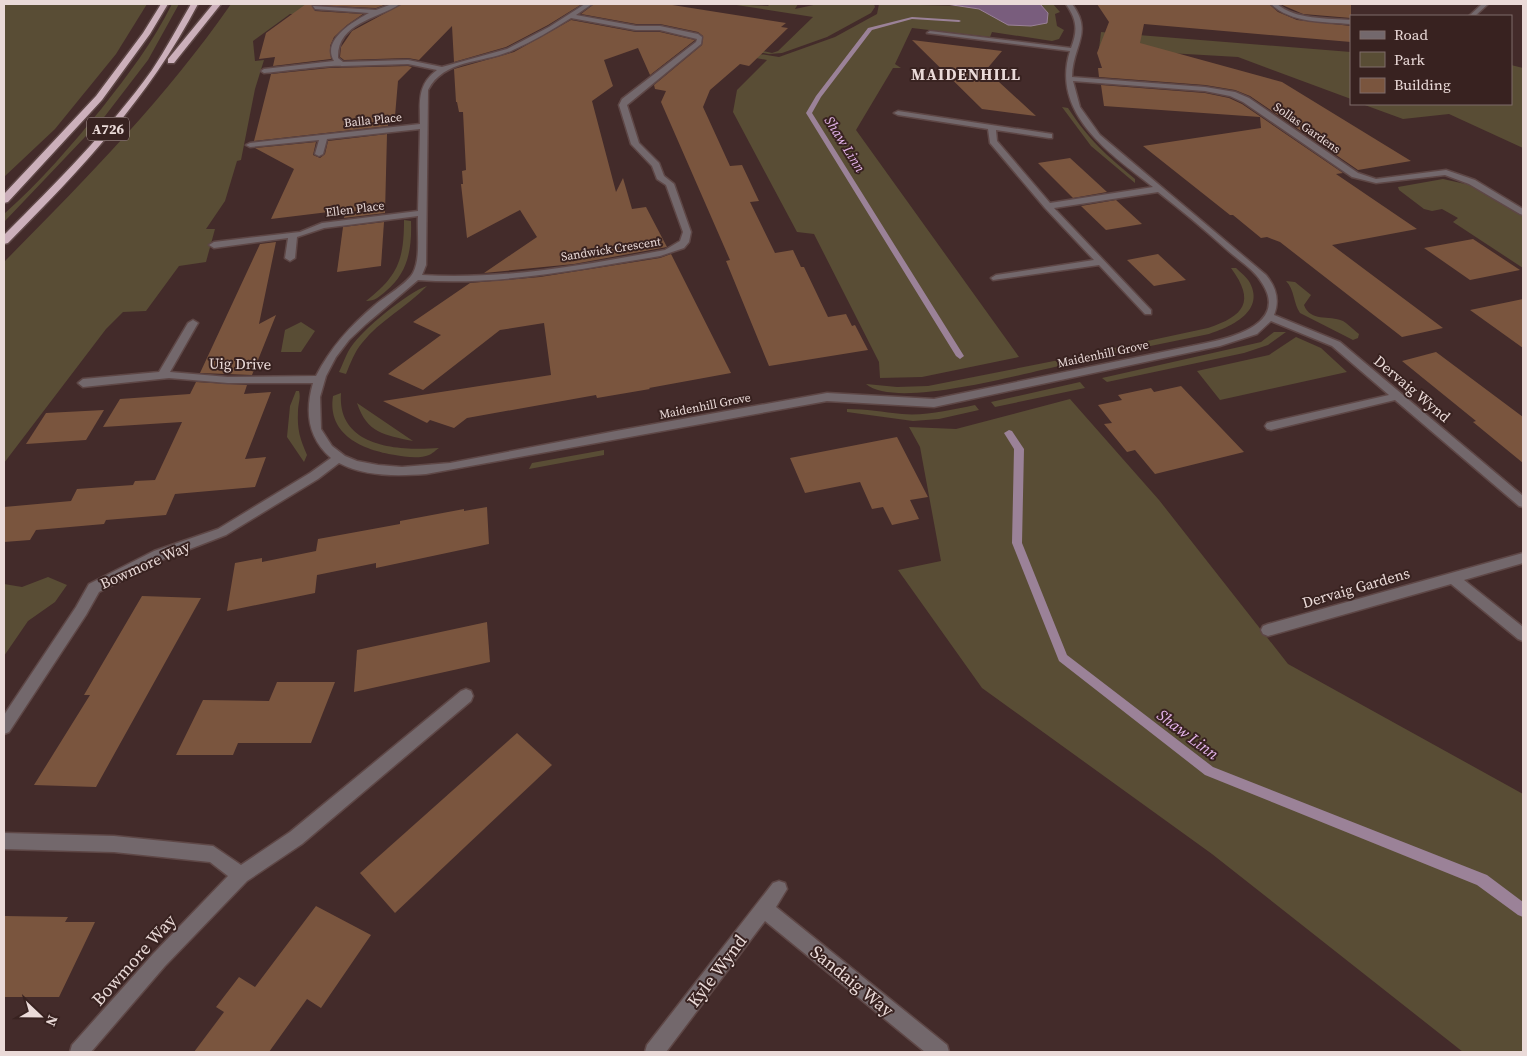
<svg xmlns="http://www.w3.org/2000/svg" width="1527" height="1056" font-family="'Source Serif 4',serif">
	<rect width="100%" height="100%" fill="#432b2a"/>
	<g fill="#594d35">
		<polygon points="4,4 147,4 116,54 55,129 4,177"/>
		<path d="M172 4H179L148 60 105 116 4 222V214C40 182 72 145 102 108 128 75 153 42 172 4Z"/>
		<path d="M231 4H317L303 14H290L253 41 255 61 264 60 255 89 241 160 237 161 225 201 206 229H215L206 262 179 266 146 311 123 312 106 329 4 463V262C85 180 165 99 231 4Z"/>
		<polygon points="730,4 768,6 770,4 798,4 795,9 818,4 874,4 875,7 871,13 827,37 782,53 769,54 710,44 740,46 772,53 778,51 813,17"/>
		<polygon points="879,4 962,6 979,9 1008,25 1040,25 1048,13 1040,4 1053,4 1060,12 1055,14 1057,26 1064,30 1059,39 1052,41 992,32 990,37 912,28 895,64 901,68 893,68 856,130 1019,357 922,377 880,378 879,362 814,234 797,232 733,112 737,90 767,60 729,53 708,46 779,57 835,37 877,14"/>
		<polygon points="1101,32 1351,52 1351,99 1238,57 1099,49"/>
		<polygon points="1511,65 1523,68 1523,148 1449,114 1403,119 1362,104 1511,104"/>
		<path d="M1062 107 1068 108C1089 140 1106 155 1135 179V183L1091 146Z"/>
		<polygon points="1443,179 1470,185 1523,216 1523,268 1453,222 1458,218 1442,209 1432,211 1424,209 1399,190 1398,187"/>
		<path d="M404 220 411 221C412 249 408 273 386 291 379 297 375 301 366 301 398 276 404 260 404 220Z"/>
		<path d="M1231 268H1236C1240 272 1247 277 1250 283 1265 312 1230 327 1209 334L1087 359 1082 355 1208 328C1244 316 1256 302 1231 268Z"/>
		<path d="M1286 281 1295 282 1311 295 1304 305C1310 322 1329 315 1343 321 1348 324 1354 330 1359 334L1358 338 1353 340 1300 313C1293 303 1295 290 1286 281Z"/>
		<path d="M427 286C407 307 380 320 362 343 355 351 350 364 346 374L339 372C343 364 346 354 351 347 363 329 408 292 427 286Z"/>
		<polygon points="301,322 315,331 301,352 281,352 285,330"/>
		<polygon points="1274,332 1286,332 1268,345 1244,353 1107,382 1102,378 1248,345 1261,342"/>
		<polygon points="1296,337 1321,348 1347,372 1220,400 1197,371 1269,355"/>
		<path d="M1059 360 1064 365C1024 373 896 410 866 384L897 387 928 386Z"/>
		<polygon points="1080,382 1085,388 995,407 991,402"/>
		<path d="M296 391H299C301 398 298 404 298 411 297 430 300 439 307 455L304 462 287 437 290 406Z"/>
		<path d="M341 393C337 448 399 451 439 448 436 450 432 454 429 455 420 459 404 457 395 455 363 450 327 435 333 396Z"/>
		<polygon points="1070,399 1159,500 1288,664 1523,794 1523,1052 1463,1052 1212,854 982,688 898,570 941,561 920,447 909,427 956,429"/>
		<path d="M357 403 413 441C384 435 367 433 357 403Z"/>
		<path d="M975 405 979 410 939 419 913 421 847 412V409C866 409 883 412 902 414 926 416 951 410 975 405Z"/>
		<polygon points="604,450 604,455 529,469 532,463"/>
		<polygon points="48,577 67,585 55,602 28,621 4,656 4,584 22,587"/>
	</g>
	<polygon fill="#795d7d" stroke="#9b8298" points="946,4 1040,4 1048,13 1047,23 1031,26 1008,25 979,9"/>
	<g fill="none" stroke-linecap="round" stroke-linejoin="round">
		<g fill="#9b8298" fill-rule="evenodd">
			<polygon points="912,17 959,20 961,21 959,22 912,19 872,30 821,97 812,113 964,356 960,359 956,356 806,113 816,96 868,28"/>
			<polygon points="1009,430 1012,431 1024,449 1022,543 1067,655 1213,767 1487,875 1523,902 1523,917 1518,915 1477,885 1205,775 1059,661 1012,543 1014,449 1004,433"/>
		</g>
	</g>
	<g fill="#7a553e">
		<polygon points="306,4 387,4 376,8 312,5 315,11 363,14 347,25 334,37 330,46 331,59 273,66 275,57 259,59 266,33"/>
		<polygon points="402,4 582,4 548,25 506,47 454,62 452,26 419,60 408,58 344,60 340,57 341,47 352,31"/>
		<polygon points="594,4 666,4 786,23 781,27 788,28 749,66 740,64 710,90 703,107 730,166 742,165 759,201 750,202 775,253 793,250 801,267 804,267 828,317 846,314 852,326 855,325 868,350 769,366 726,261 730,260 661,102 666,91 655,89 654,85 702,45 703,36 698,32 660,24 636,24 581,14"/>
		<polygon points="1097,4 1269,4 1278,12 1297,20 1351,26 1351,42 1144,24 1140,43 1282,82 1411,161 1358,170 1250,96 1235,90 1205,85 1099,77 1098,68 1102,68 1097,53 1109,22"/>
		<polygon points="1280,4 1351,4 1351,18 1303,14"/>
		<polygon points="571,20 636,32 660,32 695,40 650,75 638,48 604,60 613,86 592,101 616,192 623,178 632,209 646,207 667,247 574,264 484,273 537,237 520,210 467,238 461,184 463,184 462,171 466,170 463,112 459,112 457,102 456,102 454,69 514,52"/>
		<polygon points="912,40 1002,51 986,70 1036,116 982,109"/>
		<polygon points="408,66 412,67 398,81 395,116 388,116 388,126 254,141 271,74 329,68"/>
		<polygon points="1101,85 1205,93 1229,98 1242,104 1343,173 1336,174 1417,229 1332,245 1443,328 1402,337 1280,242 1267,237 1261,238 1233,215 1230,215 1143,146 1261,128 1260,117 1104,106"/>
		<polygon points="387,134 385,213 344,218 345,210 271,219 294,169 255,148 316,142 313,155 320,158 325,154 328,141"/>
		<polygon points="1070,158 1107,192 1073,198 1038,163"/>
		<polygon points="1116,200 1142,224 1106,230 1081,206"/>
		<polygon points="384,222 381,266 337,272 343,227"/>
		<polygon points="1473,239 1520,270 1470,280 1424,248"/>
		<polygon points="276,242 259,324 276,315 252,375 200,373 260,244"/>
		<polygon points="671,254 731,373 649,388 650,389 597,398 596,395 467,418 454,428 430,420 427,423 383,401 551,375 544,323 500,330 423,390 388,374 441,335 413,322 470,283 540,277 660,258"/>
		<polygon points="1158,254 1186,280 1154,286 1127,260"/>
		<polygon points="1523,299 1523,348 1470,310"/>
		<polygon points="1436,352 1523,417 1523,463 1473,422 1476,421 1402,361"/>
		<polygon points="196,382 247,385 244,394 271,392 245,459 266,457 255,487 175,494 166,515 106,520 104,524 36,530 30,540 4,542 4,507 71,501 77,489 133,485 135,481 155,480 182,422 103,427 120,399 190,394"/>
		<polygon points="1181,386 1244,452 1155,474 1135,450 1127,452 1104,424 1112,423 1098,405 1122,400 1118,395 1151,388 1154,392"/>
		<polygon points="104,410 86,440 26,444 46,413"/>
		<polygon points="897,437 928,497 910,500 919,519 892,525 883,507 872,509 860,482 805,493 790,458"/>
		<polygon points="487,507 489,544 376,568 376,563 317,575 315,593 227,611 235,563 262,558 262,562 316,551 318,539 400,524 400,521 464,509 464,511"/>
		<polygon points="142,596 201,598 96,787 34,785 90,695 84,695"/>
		<polygon points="487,622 490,662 354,692 357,650"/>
		<polygon points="277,682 335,682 311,743 238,743 233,755 176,755 203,700 269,701"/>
		<polygon points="517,733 552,765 395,913 360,873"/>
		<polygon points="316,906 371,935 321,1008 307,999 269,1052 194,1052 224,1012 216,1007 239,977 255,987"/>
		<polygon points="4,916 68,917 65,922 95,922 59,997 4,997"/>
	</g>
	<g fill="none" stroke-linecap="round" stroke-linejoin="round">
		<defs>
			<g id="street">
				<path d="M392 4H400C377 19 337 23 338 58L343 62 408 60 442 67 507 49 549 27 585 4H592L576 15 636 26H660L698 34 702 37 701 44 627 105 639 143 659 163 664 176 674 184 691 232 689 242 684 248 660 256C579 269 500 286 418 280L366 324 349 340 336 357 326 376 320 397 321 429 332 446 345 456 357 461 378 465 402 467 450 463 616 431 827 393 934 399 1206 343C1234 337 1288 323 1262 283 1254 269 1238 260 1226 249 1204 229 1181 210 1158 192L1054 208 1151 310V314H1145L1099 265 993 280 991 278 996 275 1094 260 1045 208 990 143 988 129 898 115 894 113 898 111 1052 134V138H1049L996 130 997 141 1050 203 1153 187C1111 154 1050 114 1070 51L927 33 930 31 1071 48C1078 30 1077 20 1066 4H1072C1094 33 1072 46 1072 77L1205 87 1235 92 1249 98 1358 173 1376 179 1446 170 1475 180 1523 209V215L1520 214 1469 184 1445 175 1376 183 1352 177 1243 102 1230 96 1205 91 1073 81 1080 107 1100 135 1266 275C1276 287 1280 300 1274 315L1340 342 1523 496V507L1519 506 1395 400 1271 430 1267 429 1265 426 1267 423 1271 422 1389 395 1332 346 1271 321 1257 334 1220 346 934 407 827 401 426 474C398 476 365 477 339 463L318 479 226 535 164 559 99 592 86 615 9 732 4 734V715L76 607 89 584 154 551 218 529 310 473 331 458C307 437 305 411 313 383H228L169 378 83 387 78 383 83 379 159 372 188 323 193 320 198 323 170 372 228 377 316 376C331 347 350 326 375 305 384 297 407 284 413 273 421 258 417 233 418 216L324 228 297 237 295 258 290 261 285 258 288 238 214 248 209 245 214 242 300 232 322 223 418 211 420 129 327 139 323 154 319 156 315 154 319 140 250 147 246 145 250 143 420 124C420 101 417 85 437 70L408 64 342 66C336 64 276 72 264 73L261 71 264 69 334 61C321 40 354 21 369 13L315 9 313 6 376 10ZM571 18 636 30H660L697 39 696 42 622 99 619 105 631 144 652 166 657 179 666 185 683 232 680 241 665 250C585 265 503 280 422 275L426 265 428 90C445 58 484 64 513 50 533 41 552 30 571 18Z"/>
				<path d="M1271 4H1277C1296 20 1327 18 1351 20V24C1326 22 1290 23 1271 4Z"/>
				<polygon points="1482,4 1488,4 1475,16 1469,16"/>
				<polygon points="1523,553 1523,563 1464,580 1523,627 1523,641 1518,639 1451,584 1268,636 1263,634 1261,630 1263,626 1268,624"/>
				<polygon points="466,689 471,691 473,696 471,701 302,844 247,881 165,966 91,1052 70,1052 72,1045 153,954 228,876 210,862 114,852 4,849 4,833 114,836 213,846 241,865 290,832 461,691"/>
				<polygon points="779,881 785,883 787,889 776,907 947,1045 949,1052 925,1052 765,921 666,1052 645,1052 647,1045 773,883"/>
			</g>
			<g id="highway">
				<polygon points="161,4 168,4 150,34 102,100 8,202 4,203 4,194 96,96 143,33"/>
				<path d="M191 4H198C148 99 82 168 8 243L4 244V235C56 183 109 130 152 70 166 49 178 26 191 4Z"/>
				<polygon points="213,4 221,4 174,63 168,63 168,59"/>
			</g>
		</defs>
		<use href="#street" stroke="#5e4746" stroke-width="3"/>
		<use href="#highway" stroke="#5e4746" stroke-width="3"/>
		<use href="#street" fill="#73686c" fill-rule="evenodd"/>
		<use href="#highway" fill="#ccb0bb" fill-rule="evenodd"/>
	</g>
	<g text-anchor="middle" stroke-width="4" stroke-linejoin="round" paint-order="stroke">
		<g font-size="12" fill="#eadad8" stroke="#382220">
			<text transform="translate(373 120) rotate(-6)" y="4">Balla Place</text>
			<text transform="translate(1307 128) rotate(35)" y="4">Sollas Gardens</text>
			<text transform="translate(355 209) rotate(-7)" y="4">Ellen Place</text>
			<text transform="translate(611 249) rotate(-9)" y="4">Sandwick Crescent</text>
			<text transform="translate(1103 354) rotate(-12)" y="4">Maidenhill Grove</text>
			<text transform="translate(705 406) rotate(-11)" y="4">Maidenhill Grove</text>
		</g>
		<rect fill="#382220" stroke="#b5a3a1" stroke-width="1" x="87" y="117.5" width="42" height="23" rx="4"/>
		<g font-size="14" font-weight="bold" fill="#eadad8">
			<text x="108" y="134">A726</text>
		</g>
		<g font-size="14" font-style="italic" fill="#e4b4ea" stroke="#382220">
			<text transform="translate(845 144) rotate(58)" y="5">Shaw Linn</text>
		</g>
		<g font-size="15" fill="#eadad8" stroke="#382220">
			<text transform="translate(240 364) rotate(1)" y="5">Uig Drive</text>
			<text transform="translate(1412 389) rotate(40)" y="5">Dervaig Wynd</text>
			<text transform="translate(145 565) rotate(-24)" y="5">Bowmore Way</text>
			<text transform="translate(1356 588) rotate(-16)" y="5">Dervaig Gardens</text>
		</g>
		<g font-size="16" font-weight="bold" letter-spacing="1" fill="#eadad8" stroke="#382220">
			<text x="966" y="80">MAIDENHILL</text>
		</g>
		<g font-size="16" font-style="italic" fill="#e4b4ea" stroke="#382220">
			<text transform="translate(1188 734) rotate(37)" y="6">Shaw Linn</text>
		</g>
		<g font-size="18" fill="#eadad8" stroke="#382220">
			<text transform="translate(134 960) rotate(-48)" y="6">Bowmore Way</text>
			<text transform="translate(717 971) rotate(-53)" y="6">Kyle Wynd</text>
			<text transform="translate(852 981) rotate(39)" y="6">Sandaig Way</text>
		</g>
	</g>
	<rect width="1527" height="1056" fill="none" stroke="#eadad8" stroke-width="10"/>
	<rect x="1350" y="15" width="162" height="90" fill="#382220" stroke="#7f6c6a"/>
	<rect x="1360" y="31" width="25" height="8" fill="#73686c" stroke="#7f6c6a"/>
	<text x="1394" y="40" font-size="15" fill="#eadad8">Road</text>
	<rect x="1360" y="52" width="25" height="15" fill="#594d35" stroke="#7f6c6a"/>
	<text x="1394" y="65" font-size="15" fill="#eadad8">Park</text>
	<rect x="1360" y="78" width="25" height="15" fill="#7a553e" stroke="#7f6c6a"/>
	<text x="1394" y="90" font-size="15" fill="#eadad8">Building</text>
	<g transform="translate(40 1016) rotate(112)" stroke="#382220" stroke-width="4" paint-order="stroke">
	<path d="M0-4L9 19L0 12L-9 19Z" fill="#eadad8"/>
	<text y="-8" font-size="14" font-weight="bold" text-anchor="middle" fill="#eadad8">N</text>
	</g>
</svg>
